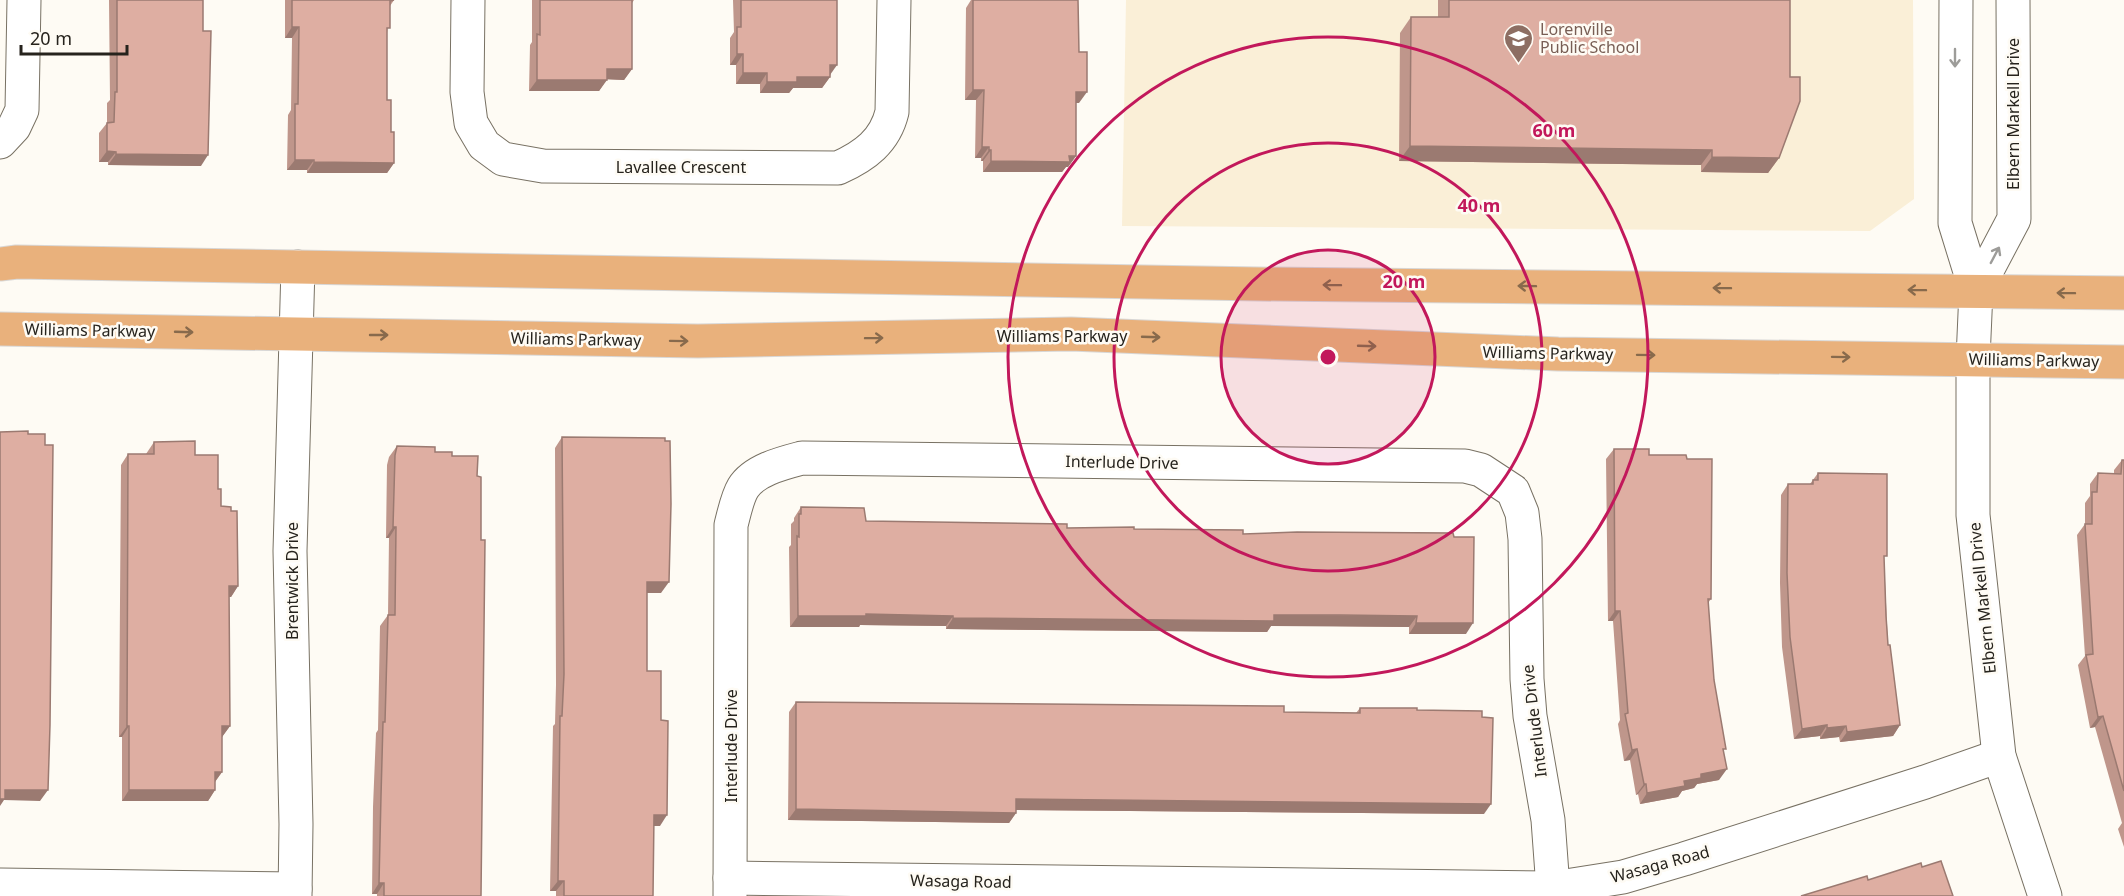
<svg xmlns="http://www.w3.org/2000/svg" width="2124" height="896" font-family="'Noto Sans',sans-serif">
	<rect width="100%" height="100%" fill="#fefbf4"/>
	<polygon fill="#faefd7" points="1126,0 1913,0 1914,199 1870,231 1122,226"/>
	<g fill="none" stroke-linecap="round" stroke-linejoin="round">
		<defs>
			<g id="minor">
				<path d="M468 0 467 92 471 123 484 145 503 159 543 166 838 168C865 156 885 141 892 112L894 0"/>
				<polyline points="1956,0 1955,223 1976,291 1973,359 1973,515 1999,756 2045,896"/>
				<polyline points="0,142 14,127 22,110 24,0"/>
				<polyline points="1976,291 2014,219 2013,0"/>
				<polyline points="730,878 1553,888 1623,877 1684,859 1925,782 1999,756"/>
				<polyline points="0,885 295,889"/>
				<polyline points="295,896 296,824 290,551 298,267"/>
				<path d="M730 896 731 525C734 514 737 498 743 488 754 470 783 463 802 458L1465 466 1481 470 1513 491 1522 513 1525 539 1527 679 1530 716 1548 820 1553 888"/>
			</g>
			<g id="major">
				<polyline points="0,264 17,262 1259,284 2124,293"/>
				<polyline points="0,329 698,341 1071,334 1558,354 2124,362"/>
			</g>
		</defs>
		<use href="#minor" stroke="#787163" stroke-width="35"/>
		<use href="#major" stroke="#d8d7d6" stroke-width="35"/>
		<use href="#minor" stroke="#fff" stroke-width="33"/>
		<use href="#major" stroke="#e9b17c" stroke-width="33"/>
	</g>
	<g fill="#bf968b">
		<polygon points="109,0 203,0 201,166 108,165 108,162 99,162 99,133 107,123 107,103 110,100"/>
		<polygon points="285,0 394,0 390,6 387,33 387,100 394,163 387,173 307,173 307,170 287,170 288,115 291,110 292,38 285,38"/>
		<polygon points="532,0 634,0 632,3 632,69 624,80 607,79 599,91 529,91 530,45 532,42"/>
		<polygon points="733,0 837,0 830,77 822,88 793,88 789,93 760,93 760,84 736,84 736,65 730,65 730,38 734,32"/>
		<polygon points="971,0 1078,0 1079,103 1076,103 1076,156 1068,167 1066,167 1062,172 983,172 983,161 981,161 981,158 975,158 976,100 965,100 966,8"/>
		<polygon points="1438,0 1790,0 1779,158 1768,173 1701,172 1701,165 1399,161 1400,33 1411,17 1438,17"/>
		<polygon points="562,437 661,593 647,593 647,671 660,826 653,826 653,896 556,896 556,891 550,891 553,726 555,724 556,685 555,448"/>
		<polygon points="154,442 195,455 218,489 221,506 231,511 238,586 231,597 229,597 230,726 222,737 222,772 215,782 215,790 208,801 122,801 122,737 119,737 121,465 128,454 146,454"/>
		<polygon points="397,446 435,452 452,456 477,476 481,896 377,896 377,894 372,894 373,807 376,733 378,730 380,626 388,615 389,538 386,538 387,465 389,457"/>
		<polygon points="1614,449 1649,455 1711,599 1708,603 1714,680 1724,753 1719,780 1697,784 1694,788 1682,791 1678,797 1640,804 1638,794 1636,795 1630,760 1624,761 1618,724 1620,720 1613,621 1608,621 1606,459"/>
		<polygon points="2122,460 2124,460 2124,847 2118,829 2122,823 2095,727 2090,728 2078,665 2085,656 2077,535 2085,524 2085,503 2090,496 2090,484 2098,473 2114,473 2114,470"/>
		<polygon points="1818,473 1884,560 1888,645 1900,725 1893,736 1840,742 1839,737 1820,739 1820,736 1794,739 1782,647 1780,583 1781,495 1788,484 1810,484"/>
		<polygon points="801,507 866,521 1243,534 1466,634 1409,634 1409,627 1333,626 1271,626 1267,632 946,629 946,626 860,625 859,627 790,627 789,547 791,545 791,524 794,521 794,518"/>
		<polygon points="796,702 1284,712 1356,713 1360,708 1417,710 1484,814 1016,810 1016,813 1009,823 788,820 789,712"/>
	</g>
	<g fill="#9b7a71">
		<polygon points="292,27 299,27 292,38 285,38"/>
		<polygon points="737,54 743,54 736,65 730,65"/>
		<polygon points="830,65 837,65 830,75"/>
		<polygon points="607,69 632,69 624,80 599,79"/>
		<polygon points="743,73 767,73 760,84 736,84"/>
		<polygon points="797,77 830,77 822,88 793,88 789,93 760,93 767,82"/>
		<polygon points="537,80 607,80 599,91 529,91"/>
		<polygon points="973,90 984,90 976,100 965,100"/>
		<polygon points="1076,92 1087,92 1079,103 1068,103"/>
		<polygon points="1410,146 1712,150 1701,165 1399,161"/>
		<polygon points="982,147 989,147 981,158 975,158"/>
		<polygon points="989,150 991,150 983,161 981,161"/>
		<polygon points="107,151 116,152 108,162 99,162"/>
		<polygon points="116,154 208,155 201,166 108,165"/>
		<polygon points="1076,156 1068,167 1066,167 1062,172 983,172 991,161"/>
		<polygon points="1712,157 1779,158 1768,173 1701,172"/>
		<polygon points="295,160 314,160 307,170 287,170"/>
		<polygon points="314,162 394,163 387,173 307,173"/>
		<polygon points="393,527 396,527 389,538 386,538"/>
		<polygon points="647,582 669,582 661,593 640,593"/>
		<polygon points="229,586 238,586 231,597 222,597"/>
		<polygon points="1615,611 1620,611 1613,621 1608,621"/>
		<polygon points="866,614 953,616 946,626 860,625 859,627 790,627 798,616"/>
		<polygon points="1274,615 1417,616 1409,627 1271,626 1267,632 946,629 953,618"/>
		<polygon points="1416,623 1473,623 1466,634 1409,634"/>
		<polygon points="2103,716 2095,727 2090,728 2098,717"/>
		<polygon points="1827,725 1820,736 1794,739 1802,729"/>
		<polygon points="1900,725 1893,736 1840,742 1847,732"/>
		<polygon points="127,726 129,726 122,737 119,737"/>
		<polygon points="222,726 230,726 222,737 214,737"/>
		<polygon points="1846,726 1839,737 1820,739 1827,728"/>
		<polygon points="1637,749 1630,760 1624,761 1632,750"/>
		<polygon points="1727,769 1719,780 1697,784 1694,788 1682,791 1678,797 1640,804 1647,793 1701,774"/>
		<polygon points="215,772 222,772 214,783"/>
		<polygon points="1644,784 1646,784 1638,794 1636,795"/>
		<polygon points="5,790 48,790 40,801 4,800 0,806 0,797"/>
		<polygon points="129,790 215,790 208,801 122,801"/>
		<polygon points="1016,799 1491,804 1484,814 1009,810"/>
		<polygon points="796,809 1016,813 1009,823 788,820"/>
		<polygon points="654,815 667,815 660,826 646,826"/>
		<polygon points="558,881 564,881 556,891 550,891"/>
		<polygon points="379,883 384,883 377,894 372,894"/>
	</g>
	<g fill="#deaea2" stroke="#9b7a71" stroke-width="1.5">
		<polygon points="117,0 203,0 203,31 211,31 208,155 116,154 116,152 107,151 107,123 114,122 115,92 117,92"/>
		<polygon points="292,0 394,0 390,1 390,28 387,28 387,100 391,100 391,132 394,132 394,163 314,162 314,160 295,160 295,104 298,104 299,27 292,27"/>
		<polygon points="540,0 632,0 632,69 607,69 607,80 537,80 537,34 540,35"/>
		<polygon points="741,0 837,0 837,65 830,65 830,77 797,77 797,82 767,82 767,73 743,73 743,54 737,54 737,27 741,27"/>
		<polygon points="973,0 1078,0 1079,52 1087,52 1087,92 1076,92 1076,156 1069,156 1070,162 991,161 991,150 989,150 989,147 982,147 984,90 973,90"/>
		<polygon points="1449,0 1790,0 1790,77 1800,77 1800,101 1779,158 1712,157 1712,150 1410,146 1411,17 1449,17"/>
		<polygon points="28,431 28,434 45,434 45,445 53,445 50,725 48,790 5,790 5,799 0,799 0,432"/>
		<polygon points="562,437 665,438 665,441 670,441 671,504 669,582 647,582 647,671 661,671 661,720 668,721 667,815 654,815 653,896 564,896 564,881 558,881 560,716 562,716 564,674"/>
		<polygon points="195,441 195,455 218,455 218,489 221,489 221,506 231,507 231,511 237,511 238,586 229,586 230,726 222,726 222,772 215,772 215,790 129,790 129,726 127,726 128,454 154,454 154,442"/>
		<polygon points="397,446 435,447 435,452 452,452 452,456 478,456 477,476 481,477 481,540 485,540 481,896 384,896 384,883 379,883 381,796 383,722 385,722 388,615 395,615 396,527 393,527 395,455"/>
		<polygon points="1614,449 1649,449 1649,455 1686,455 1687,459 1712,459 1711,599 1708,599 1714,680 1726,749 1723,749 1727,769 1701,774 1701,778 1684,781 1685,786 1647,793 1646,784 1644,784 1637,749 1632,750 1625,714 1628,713 1620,611 1615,611"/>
		<polygon points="2122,460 2124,460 2124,791 2103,716 2098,717 2086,655 2093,654 2085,524 2092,524 2092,492 2097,492 2098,473 2121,474"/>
		<polygon points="1818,473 1887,474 1887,556 1884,556 1886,616 1888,645 1890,645 1900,725 1847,732 1846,726 1827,728 1827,725 1802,729 1790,637 1787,573 1788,484 1813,484 1813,480 1818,480"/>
		<polygon points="801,507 864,508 866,521 1067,524 1067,528 1134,527 1134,529 1243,530 1243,534 1297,532 1453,533 1454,537 1474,537 1473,623 1416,623 1417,616 1341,615 1274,615 1274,621 953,618 953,616 866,614 866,616 798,616 797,536 799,537 799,514 801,514"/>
		<polygon points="796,702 1284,706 1284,712 1360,713 1360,708 1417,708 1417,710 1482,711 1482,717 1493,718 1491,804 1016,799 1016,813 796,809"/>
		<polygon points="1941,861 1953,896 1801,896 1867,876 1868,880 1921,863 1922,867"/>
	</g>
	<defs><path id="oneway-shaft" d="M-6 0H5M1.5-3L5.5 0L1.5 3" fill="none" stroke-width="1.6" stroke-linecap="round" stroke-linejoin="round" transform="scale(1.5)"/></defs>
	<g stroke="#9d9c99">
		<use href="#oneway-shaft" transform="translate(1955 58) rotate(90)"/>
		<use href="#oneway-shaft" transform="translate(1995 255) rotate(-62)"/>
	</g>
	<g stroke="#886a4c">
		<use href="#oneway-shaft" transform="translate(1332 285) rotate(-179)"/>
		<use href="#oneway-shaft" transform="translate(1527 286) rotate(-179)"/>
		<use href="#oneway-shaft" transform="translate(1722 288) rotate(-179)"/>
		<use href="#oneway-shaft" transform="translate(1917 290) rotate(-179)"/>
		<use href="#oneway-shaft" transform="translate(2066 293) rotate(-179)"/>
		<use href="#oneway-shaft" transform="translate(184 332) rotate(2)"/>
		<use href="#oneway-shaft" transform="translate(379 335)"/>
		<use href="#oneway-shaft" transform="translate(1151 337) rotate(2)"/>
		<use href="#oneway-shaft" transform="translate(874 338) rotate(-1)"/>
		<use href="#oneway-shaft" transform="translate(679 341) rotate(1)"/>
		<use href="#oneway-shaft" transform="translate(1367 346) rotate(2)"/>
		<use href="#oneway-shaft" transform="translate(1646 355) rotate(1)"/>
		<use href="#oneway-shaft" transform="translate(1841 357) rotate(1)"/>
	</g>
	<circle cx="1328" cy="357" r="107" fill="#c2185b" fill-opacity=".12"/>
	<g fill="none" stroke="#c2185b" stroke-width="3">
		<circle cx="1328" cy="357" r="107"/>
		<circle cx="1328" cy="357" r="214"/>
		<circle cx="1328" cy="357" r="320"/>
	</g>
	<defs>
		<symbol id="school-pin" viewBox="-11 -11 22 30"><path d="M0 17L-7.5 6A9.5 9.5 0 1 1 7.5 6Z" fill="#8d6e63" stroke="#fefbf4"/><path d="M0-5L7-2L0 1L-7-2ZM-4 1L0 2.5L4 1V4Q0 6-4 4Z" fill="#fff"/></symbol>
	</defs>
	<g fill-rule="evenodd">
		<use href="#school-pin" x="1502" y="22" width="33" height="45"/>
	</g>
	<g text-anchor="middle" stroke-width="5" stroke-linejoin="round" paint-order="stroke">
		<g font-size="16" fill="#785e54" stroke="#fefbf4" text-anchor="start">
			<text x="1540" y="35">Lorenville<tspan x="1540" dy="18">Public School</tspan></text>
		</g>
		<g font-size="16" fill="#26231d" stroke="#fefbf4">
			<text transform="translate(2013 114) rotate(-90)" y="6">Elbern Markell Drive</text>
			<text x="681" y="173">Lavallee Crescent</text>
			<text transform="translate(90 330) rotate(1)" y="6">Williams Parkway</text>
			<text x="1062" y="342">Williams Parkway</text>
			<text transform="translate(576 339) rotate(1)" y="6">Williams Parkway</text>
			<text transform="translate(1548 353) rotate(1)" y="6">Williams Parkway</text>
			<text transform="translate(2034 360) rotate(1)" y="6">Williams Parkway</text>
			<text transform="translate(1122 462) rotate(1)" y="6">Interlude Drive</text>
			<text transform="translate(292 581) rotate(-90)" y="6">Brentwick Drive</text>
			<text transform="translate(1982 598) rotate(-96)" y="6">Elbern Markell Drive</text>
			<text transform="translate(1534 721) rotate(-97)" y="6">Interlude Drive</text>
			<text transform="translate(731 746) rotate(-90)" y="6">Interlude Drive</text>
			<text transform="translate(1660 864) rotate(-15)" y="6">Wasaga Road</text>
			<text transform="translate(961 881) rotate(1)" y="6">Wasaga Road</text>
		</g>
	</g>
	<circle cx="1328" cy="357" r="9" fill="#c2185b" stroke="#fefbf4" stroke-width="3"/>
	<g font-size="18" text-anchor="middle" font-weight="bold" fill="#c2185b" stroke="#fefbf4" stroke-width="5" stroke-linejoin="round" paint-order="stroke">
		<text x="1554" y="137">60 m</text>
		<text x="1479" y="212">40 m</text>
		<text x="1404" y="288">20 m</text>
	</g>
	<path d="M21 45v9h106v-9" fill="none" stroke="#26231d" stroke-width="3"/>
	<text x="30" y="45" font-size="18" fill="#26231d" stroke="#fefbf4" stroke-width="4.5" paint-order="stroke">20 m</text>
</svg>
